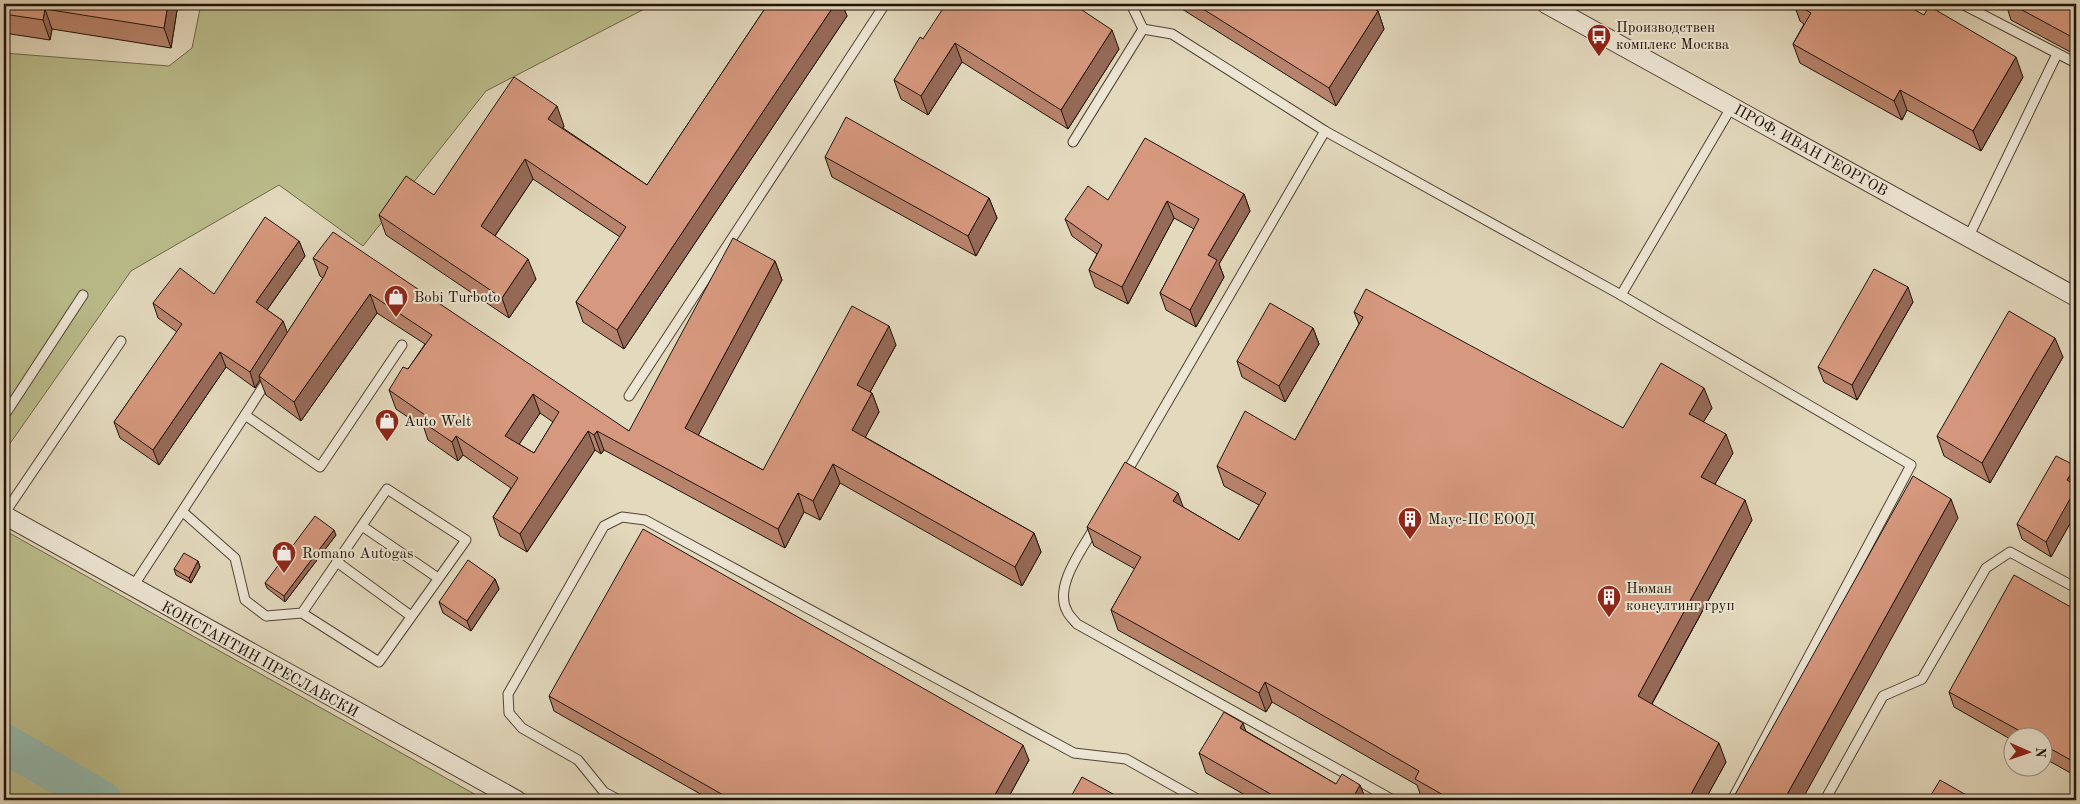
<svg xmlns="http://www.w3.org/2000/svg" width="2080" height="804" font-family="'Old Standard TT',serif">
	<rect width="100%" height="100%" fill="#e3d9bd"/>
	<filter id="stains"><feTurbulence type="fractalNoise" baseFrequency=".004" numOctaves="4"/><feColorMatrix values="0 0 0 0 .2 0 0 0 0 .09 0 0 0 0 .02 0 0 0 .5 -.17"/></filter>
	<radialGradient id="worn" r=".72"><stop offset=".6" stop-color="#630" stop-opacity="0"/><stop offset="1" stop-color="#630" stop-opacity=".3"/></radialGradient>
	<g fill="#bbbd8c" stroke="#6e684a">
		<polygon points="201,4 654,4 486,91 363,246 279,185 131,271 4,452 4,53 169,66 192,48"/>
		<polygon points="4,530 437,773 485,800 4,800"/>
	</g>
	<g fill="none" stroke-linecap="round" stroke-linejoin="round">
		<polyline stroke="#95baae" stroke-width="39" points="4,743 102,800"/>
		<defs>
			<g id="service">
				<polyline points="1131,4 1143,29"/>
				<polyline points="1962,4 2076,63"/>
				<polyline points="1073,142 1143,29 1172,34 1325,131 1621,295 1911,465 1732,800"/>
				<polyline points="1968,238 2057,54"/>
				<polyline points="1621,295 1732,106"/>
				<polyline points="629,396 885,4"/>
				<polyline points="245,415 268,379"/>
				<polyline points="4,416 83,295"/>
				<polyline points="1125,475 1325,131"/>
				<polyline points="183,512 235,558 245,600 266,616 302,613 379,662 466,540 387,489 302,613"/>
				<polyline points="4,514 121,341"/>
				<path d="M1096 525C1084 547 1053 586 1067 611 1069 616 1074 620 1077 624L1393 800"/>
				<polyline points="362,526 438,578"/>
				<polyline points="337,562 411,616"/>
				<polyline points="132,588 245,415 320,467 402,345"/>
				<polyline points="619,800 604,792 578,760 522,728 509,713 508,694 604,526 622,517 645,520 1074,753 1126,759 1199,800"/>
				<polyline points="1825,800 1883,696 1922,679 1986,568 2010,552 2076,588"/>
			</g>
			<g id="minor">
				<polyline points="1546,4 2076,297"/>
				<polyline points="4,515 517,800"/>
			</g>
		</defs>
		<use href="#service" stroke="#514435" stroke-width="11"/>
		<use href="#minor" stroke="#514435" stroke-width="20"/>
		<use href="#service" stroke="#ede6d4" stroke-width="9"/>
		<use href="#minor" stroke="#ede6d4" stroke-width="18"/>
	</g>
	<g fill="#b8836c" stroke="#201308" fill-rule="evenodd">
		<polygon points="4,4 178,4 171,48 52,29 50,40 4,33"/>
		<polygon points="768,4 842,4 847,16 624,349 583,322 576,302 620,237 533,179 495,236 536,279 509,318 386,235 379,215 434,195 564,126 563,128 647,185"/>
		<polygon points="1180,4 1366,4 1378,11 1384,29 1336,106 1182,9"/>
		<polygon points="1794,4 1904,4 2023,77 1981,151 1907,110 1902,120 1800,63 1793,44 1804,24 1800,21"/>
		<polygon points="2006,4 2076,4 2076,55 2011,20"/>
		<polygon points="923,39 1119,49 1068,129 962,62 928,115 901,99 894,80"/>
		<polygon points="825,157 989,198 997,218 976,256 832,177"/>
		<polygon points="1244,194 1250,211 1219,264 1224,277 1196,327 1166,310 1160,293 1194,229 1174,218 1128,304 1095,287 1089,270 1097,254 1072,236 1065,219 1108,200"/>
		<path d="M299 241 305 256 267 310 283 321 287 333 323 278 320 276 313 258 629 431 775 261 782 280 698 435 763 470 896 345 870 392 872 393 879 412 865 437 1034 533 1041 552 1022 586 840 483 820 520 804 512 785 548 604 450 601 454 595 450 527 552 500 536 493 517 511 488 463 455 458 461 428 440 424 428 396 409 389 390 408 369 425 344 377 313 301 421 266 395 260 380 255 388 226 367 159 465 120 438 114 422 177 332 158 318 153 303 214 294ZM540 413 553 422 534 453 519 444Z"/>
		<polygon points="1913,302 1857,400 1824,382 1818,367"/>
		<polygon points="1354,312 1623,428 1712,408 1703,422 1733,453 1715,484 1752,520 1652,704 1726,762 1705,800 1424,800 1422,799 1417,785 1272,702 1266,712 1118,630 1111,610 1135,569 1094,546 1087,527 1183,507 1239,540 1259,505 1224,486 1217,466 1295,440 1359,324"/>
		<polygon points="1313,328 1319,344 1285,402 1242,377 1237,361"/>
		<polygon points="2063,357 1990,483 1944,456 1937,436"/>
		<polygon points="2076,467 2076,513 2051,557 2022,539 2017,524"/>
		<polygon points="336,535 285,602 267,588 265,583"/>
		<polygon points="198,561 200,567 191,583 176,575 174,569"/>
		<polygon points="495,579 499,589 471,631 443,613 439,602"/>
		<polygon points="2076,610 2076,776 2042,757 2042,736 2012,736 2012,740 1954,707 1949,692"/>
		<polygon points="549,696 1029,760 1007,800 711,800 554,711"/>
		<polygon points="1246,731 1336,784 1360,785 1366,800 1254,800 1206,773 1199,753"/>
	</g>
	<g fill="#966a58" stroke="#201308">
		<polygon points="168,4 178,4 171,48 164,28"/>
		<polygon points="835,4 842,4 847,16 624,349 617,330"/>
		<polygon points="45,9 52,29 50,40 43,20"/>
		<polygon points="1378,11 1384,29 1336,106 1329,88"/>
		<polygon points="2076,28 2076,50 2072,37"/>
		<polygon points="1112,30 1119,49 1068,129 1061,110"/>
		<polygon points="955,43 962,62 928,115 921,96"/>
		<polygon points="2016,57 2023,77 1981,151 1973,131"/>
		<polygon points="1900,90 1907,110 1902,120 1894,101"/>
		<polygon points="557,106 564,126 556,139 548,119"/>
		<polygon points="525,159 533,179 488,246 481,226"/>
		<polygon points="1244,194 1250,211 1219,264 1224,277 1196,327 1190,310 1208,255"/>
		<polygon points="989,198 997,218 976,256 968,236"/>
		<polygon points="1167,201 1174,218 1128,304 1122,287"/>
		<polygon points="299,241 305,256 261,318 256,302"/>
		<polygon points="528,259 536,279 509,318 502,298"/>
		<polygon points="775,261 782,280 692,447 685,428"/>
		<polygon points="1908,287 1913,302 1857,400 1852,385"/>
		<polygon points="370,294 377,313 301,421 294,402"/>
		<polygon points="283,321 289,337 259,376 260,380 255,388 250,372"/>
		<polygon points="889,326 896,345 864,403 857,385"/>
		<polygon points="1313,328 1319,344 1285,402 1279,386"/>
		<polygon points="2055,338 2063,357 1990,483 1982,463"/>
		<polygon points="220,352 226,367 159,465 153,450"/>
		<polygon points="1704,388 1712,408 1696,434 1689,414"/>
		<polygon points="872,393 879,412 859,449 852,430"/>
		<polygon points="533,394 540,413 512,455 505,436"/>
		<polygon points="588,431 595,450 527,552 520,534"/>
		<polygon points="597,431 604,450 601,454 594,435"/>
		<polygon points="1726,434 1733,453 1708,496 1701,477"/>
		<polygon points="456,436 463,455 458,461 452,442"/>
		<polygon points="833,464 840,483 820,520 813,501"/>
		<polygon points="2076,466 2076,513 2051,557 2046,542 2067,480"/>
		<polygon points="798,493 804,512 785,548 778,529"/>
		<polygon points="1178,493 1185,512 1173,501"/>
		<polygon points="1951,499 1958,518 1802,800 1784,800"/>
		<polygon points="1745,500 1752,520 1645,716 1638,696"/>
		<polygon points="334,530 336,535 285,602 284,596"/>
		<polygon points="1034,533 1041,552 1022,586 1015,567"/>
		<polygon points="198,561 200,567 191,583 189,578"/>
		<polygon points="495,579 499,589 471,631 467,621"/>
		<polygon points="1265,682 1272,702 1266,712 1259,693"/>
		<polygon points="1243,723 1250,743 1240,728"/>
		<polygon points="1719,743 1726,762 1705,800 1692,800 1690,796"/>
		<polygon points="1023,745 1029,760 1007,800 992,800"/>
		<polygon points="1360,785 1366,800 1357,800 1355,794"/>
	</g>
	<g fill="#d6987e" stroke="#201308" fill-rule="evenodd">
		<polygon points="4,4 168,4 164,28 45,9 43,20 4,14"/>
		<polygon points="768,4 835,4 617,330 576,302 626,227 525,159 481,226 528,259 502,298 379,215 406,176 434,195 514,77 557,106 548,119 647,185"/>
		<polygon points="946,4 1073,4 1112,30 1061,110 955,43 921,96 894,80 920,37 923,39"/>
		<polygon points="1195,4 1366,4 1378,11 1329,88"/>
		<polygon points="1796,4 1904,4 1924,15 1929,6 2016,57 1973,131 1900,90 1894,101 1793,44 1811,13"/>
		<polygon points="2011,4 2076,4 2076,28 2072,37"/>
		<polygon points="846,117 989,198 968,236 825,157"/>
		<polygon points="1145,138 1244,194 1208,255 1217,260 1190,310 1160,293 1199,219 1167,201 1122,287 1089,270 1102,245 1065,219 1088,186 1108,200"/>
		<polygon points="265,217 299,241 256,302 283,321 250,372 220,352 153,450 114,422 182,324 153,303 180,268 214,294"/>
		<path d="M333 232 629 431 733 238 775 261 685 428 763 470 852 306 889 326 857 385 872 393 852 430 1034 533 1015 567 833 464 813 501 798 493 778 529 597 431 594 435 588 431 520 534 493 517 518 478 456 436 452 442 421 421 425 415 389 390 403 367 408 369 432 335 370 294 294 402 259 376 324 276 328 267 313 258ZM533 394 559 412 534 453 505 436Z"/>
		<polygon points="1874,269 1908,287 1852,385 1818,367"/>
		<polygon points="1366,289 1623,428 1661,363 1704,388 1689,414 1726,434 1701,477 1745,500 1638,696 1719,743 1690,796 1698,800 1452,800 1415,779 1419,771 1265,682 1259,693 1111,610 1141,557 1087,527 1125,462 1178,493 1173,501 1239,540 1266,493 1217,466 1245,411 1295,440 1363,317 1354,312"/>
		<polygon points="1270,303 1313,328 1279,386 1237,361"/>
		<polygon points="2009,311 2055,338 1982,463 1937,436"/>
		<polygon points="2056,456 2076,466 2067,480 2076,486 2076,488 2046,542 2017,524"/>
		<polygon points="1913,476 1951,499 1784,800 1732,800"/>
		<polygon points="315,516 334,530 284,596 265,583"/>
		<polygon points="643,529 1023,745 992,800 732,800 549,696"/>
		<polygon points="184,553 198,561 189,578 174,569"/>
		<polygon points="468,560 495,579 467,621 439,602"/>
		<polygon points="2014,575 2076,610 2076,763 2042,744 2042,736 2029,736 1949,692"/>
		<polygon points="1224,712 1243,723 1240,728 1336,784 1342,774 1360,785 1355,794 1365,800 1281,800 1199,753"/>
		<polygon points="1082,777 1124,800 1069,800"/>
		<polygon points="1940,780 1975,800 1928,800"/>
	</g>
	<defs>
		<symbol id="bus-pin" viewBox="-11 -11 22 30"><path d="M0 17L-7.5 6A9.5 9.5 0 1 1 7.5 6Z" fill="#8f2418" stroke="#ede6d4"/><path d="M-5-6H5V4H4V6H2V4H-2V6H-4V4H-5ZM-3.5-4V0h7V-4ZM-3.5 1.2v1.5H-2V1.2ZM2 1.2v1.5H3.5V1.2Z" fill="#fff"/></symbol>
		<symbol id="shop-pin" viewBox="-11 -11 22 30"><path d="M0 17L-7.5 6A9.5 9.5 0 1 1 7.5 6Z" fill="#8f2418" stroke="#ede6d4"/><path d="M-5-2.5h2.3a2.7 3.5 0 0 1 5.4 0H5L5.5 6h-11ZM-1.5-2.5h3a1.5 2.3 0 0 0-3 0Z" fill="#fff"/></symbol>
		<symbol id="building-pin" viewBox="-11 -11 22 30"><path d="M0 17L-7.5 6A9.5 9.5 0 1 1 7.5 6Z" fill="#8f2418" stroke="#ede6d4"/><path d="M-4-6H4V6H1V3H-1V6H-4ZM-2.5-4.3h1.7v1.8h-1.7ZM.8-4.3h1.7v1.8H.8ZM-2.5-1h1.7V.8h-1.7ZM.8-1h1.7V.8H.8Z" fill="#fff"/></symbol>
	</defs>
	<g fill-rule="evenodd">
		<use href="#bus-pin" x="1585" y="22" width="28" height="38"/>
		<use href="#shop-pin" x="382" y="283" width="28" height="38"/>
		<use href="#shop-pin" x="373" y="407" width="28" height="38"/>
		<use href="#building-pin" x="1396" y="505" width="28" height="38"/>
		<use href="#shop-pin" x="270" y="539" width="28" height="38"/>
		<use href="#building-pin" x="1595" y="583" width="28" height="38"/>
	</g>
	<g text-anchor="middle" stroke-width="4" stroke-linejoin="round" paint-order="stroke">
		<g font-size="15" fill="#201308" stroke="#ede6d4" text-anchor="start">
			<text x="1616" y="32">Производствен<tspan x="1616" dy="17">комплекс Москва</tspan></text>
			<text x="414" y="302">Bobi Turboto</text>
			<text x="404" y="426">Auto Welt</text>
			<text x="1428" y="524">Маус-ПС ЕООД</text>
			<text x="302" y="558">Romano Autogas</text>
			<text x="1626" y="593">Нюман<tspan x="1626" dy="17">консултинг груп</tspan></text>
		</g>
		<g font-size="15" fill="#201308" stroke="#ede6d4">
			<text transform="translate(1811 150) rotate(29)" y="5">ПРОФ. ИВАН ГЕОРГОВ</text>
			<text transform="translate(260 659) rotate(29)" y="5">КОНСТАНТИН ПРЕСЛАВСКИ</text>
		</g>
	</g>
	<rect width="2080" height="804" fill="none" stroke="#e3d9bd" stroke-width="20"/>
	<rect x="5" y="5" width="2070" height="794" fill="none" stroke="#201308" stroke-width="2.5"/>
	<rect x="10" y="10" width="2060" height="784" fill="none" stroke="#201308"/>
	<g transform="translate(2028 752) rotate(92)"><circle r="24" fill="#ede6d4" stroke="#9b9282"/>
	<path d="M0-4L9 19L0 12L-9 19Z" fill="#8f2418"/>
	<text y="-8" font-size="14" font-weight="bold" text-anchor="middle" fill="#201308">N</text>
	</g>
	<rect width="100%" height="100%" filter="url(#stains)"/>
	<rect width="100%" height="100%" fill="url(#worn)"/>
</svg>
